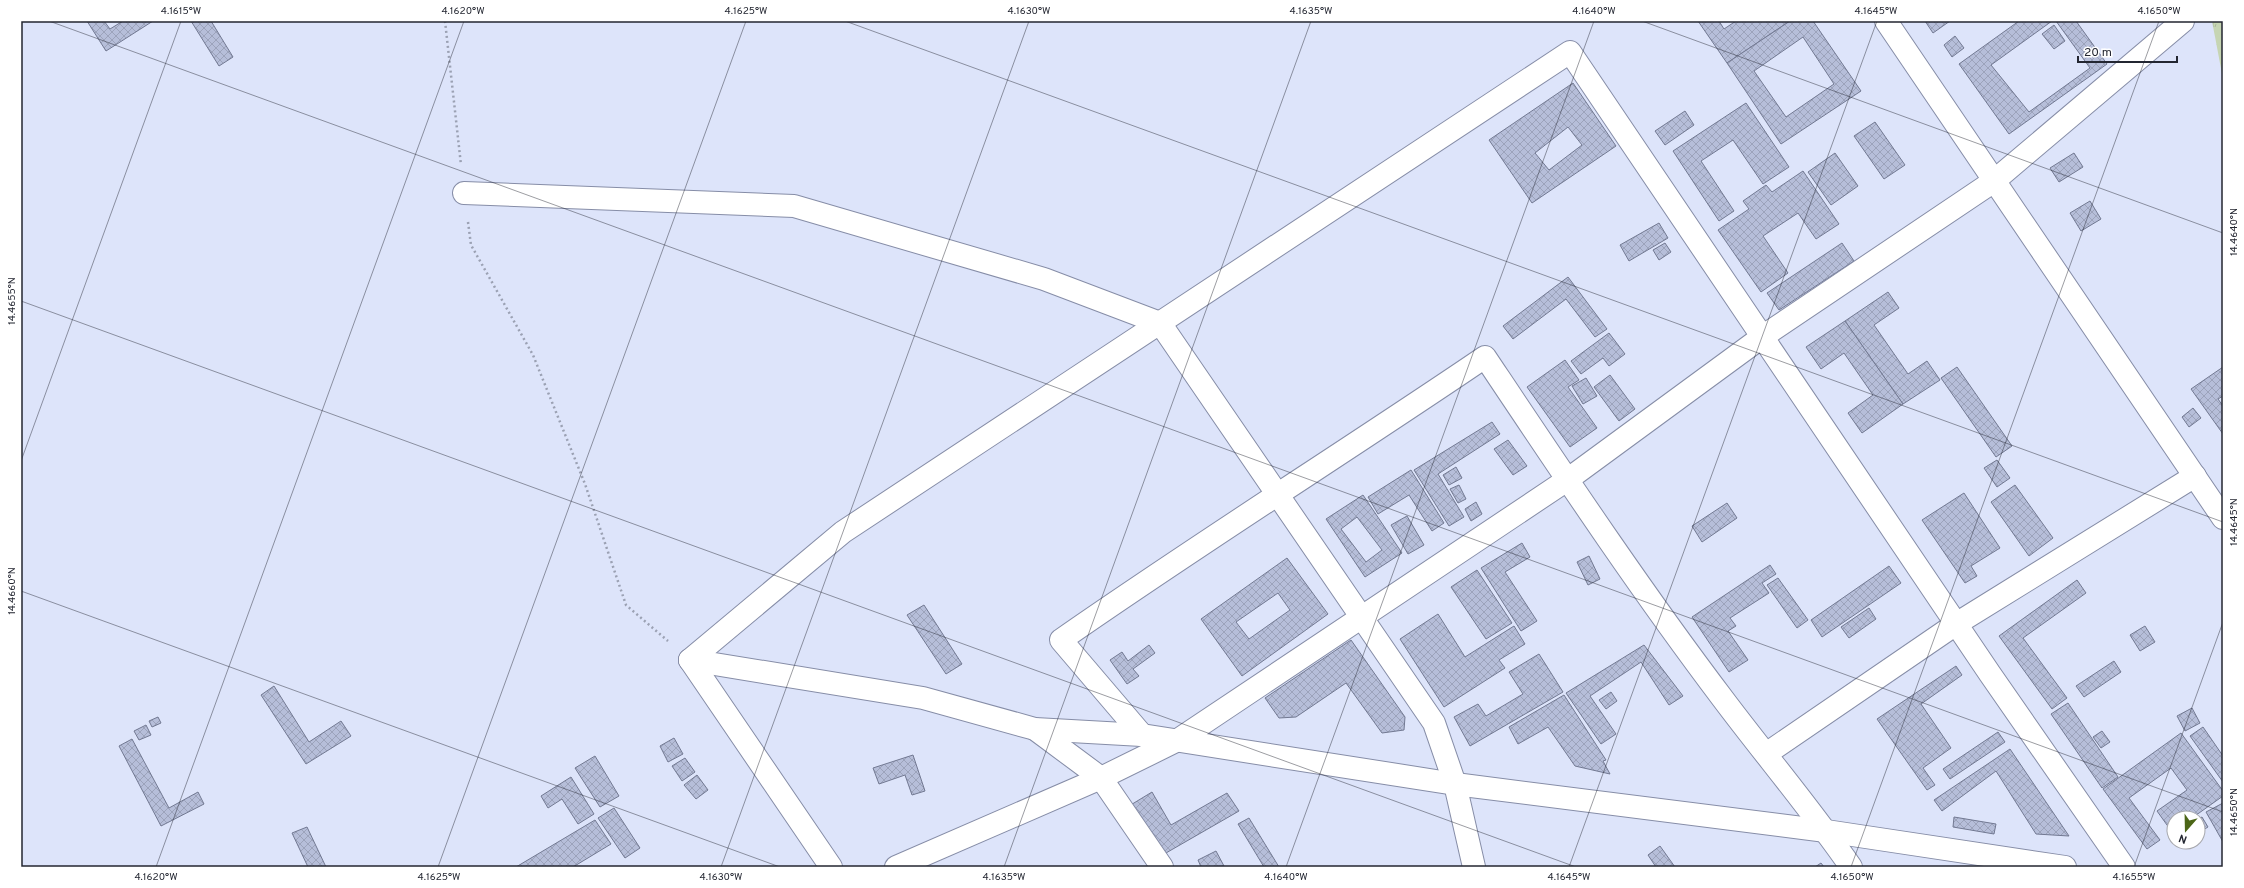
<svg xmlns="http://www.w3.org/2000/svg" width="2244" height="888" font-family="Overpass,sans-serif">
	<defs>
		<pattern id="grass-tufts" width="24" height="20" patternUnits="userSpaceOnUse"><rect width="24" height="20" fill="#c6d5b3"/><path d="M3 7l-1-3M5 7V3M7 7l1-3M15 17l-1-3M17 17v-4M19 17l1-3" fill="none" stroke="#aab79a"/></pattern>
		<pattern id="building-cross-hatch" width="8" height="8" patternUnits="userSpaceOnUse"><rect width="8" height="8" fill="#b6bed9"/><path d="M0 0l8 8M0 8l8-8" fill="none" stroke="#9ca3bb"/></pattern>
	</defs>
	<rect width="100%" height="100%" fill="#dde4fa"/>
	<polygon fill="url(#grass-tufts)" points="2212,21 2223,21 2223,79"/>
	<g fill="url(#building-cross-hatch)" stroke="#727992" fill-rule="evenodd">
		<polygon points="87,21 104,21 110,29 123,21 153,21 106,51"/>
		<polygon points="191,21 211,21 233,57 219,66"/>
		<polygon points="1698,21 1719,21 1724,29 1736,21 1790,21 1727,63"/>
		<path d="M1790 21H1813L1861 91 1781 144 1727 63ZM1803 37 1834 84 1786 117 1754 71Z"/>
		<polygon points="1925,21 1950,21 1933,33"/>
		<polygon points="2019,21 2052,21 1991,65 2029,112 2090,68 2056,21 2076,21 2107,64 2009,134 1959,64"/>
		<polygon points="2054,25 2065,41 2054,49 2042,34"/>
		<polygon points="1955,36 1964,48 1952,57 1944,45"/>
		<path d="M1573 83 1616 146 1532 203 1489 140ZM1568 127 1582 145 1549 170 1535 153Z"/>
		<polygon points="1746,103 1789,167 1763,184 1733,140 1701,161 1734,211 1719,221 1673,151"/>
		<polygon points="1685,111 1694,125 1665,145 1655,131"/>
		<polygon points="1875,122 1905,165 1884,179 1854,136"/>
		<polygon points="1835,153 1858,186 1831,205 1808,172"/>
		<polygon points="2074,153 2083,167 2059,182 2050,168"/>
		<polygon points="1803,171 1839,224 1816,239 1798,213 1763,236 1788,273 1761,292 1718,230 1749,209 1743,201 1766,185 1772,192"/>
		<polygon points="2090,201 2101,219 2081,231 2070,213"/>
		<polygon points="1659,223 1668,238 1629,261 1620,245"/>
		<polygon points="1665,243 1671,252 1659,260 1653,250"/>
		<polygon points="1842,243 1854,261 1779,310 1767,293"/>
		<polygon points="1568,277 1607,329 1595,337 1566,299 1513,339 1503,326"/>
		<polygon points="1888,292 1899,308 1874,325 1908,374 1927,361 1940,380 1903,404 1845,321"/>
		<polygon points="1845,321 1903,404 1862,433 1848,413 1873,395 1844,353 1821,369 1806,347"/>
		<polygon points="1609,333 1625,354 1609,366 1603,358 1581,374 1571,361"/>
		<polygon points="1565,360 1579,380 1568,387 1597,428 1570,447 1527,387"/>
		<polygon points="1957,367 2012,446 1996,457 1941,378"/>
		<polygon points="2223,367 2223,396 2218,399 2223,406 2223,434 2191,389"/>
		<polygon points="1610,375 1635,409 1619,421 1594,387"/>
		<polygon points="1586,378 1597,396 1583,404 1572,386"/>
		<polygon points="2193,408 2201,418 2189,427 2182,417"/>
		<polygon points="1492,422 1500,434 1438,474 1464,517 1449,526 1414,470"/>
		<polygon points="1508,440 1527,466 1513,475 1494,449"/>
		<polygon points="1997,460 2010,478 1997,487 1984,468"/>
		<polygon points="1456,467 1462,478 1449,485 1443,475"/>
		<polygon points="1411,470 1444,523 1432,531 1409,495 1378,514 1368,497"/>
		<polygon points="1459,485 1466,499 1458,503 1450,489"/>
		<polygon points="2015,485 2053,538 2029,556 1991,502"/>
		<polygon points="1964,493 2000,548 1971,566 1977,576 1965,583 1922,520"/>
		<path d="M1363 495 1402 553 1365 577 1326 519ZM1357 517 1382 550 1366 562 1341 529Z"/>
		<polygon points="1476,502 1482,514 1471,521 1465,509"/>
		<polygon points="1727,503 1737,518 1702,542 1692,526"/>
		<polygon points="1407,516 1424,545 1408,554 1391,525"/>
		<polygon points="1522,543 1530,557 1505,572 1537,621 1521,631 1481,568"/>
		<polygon points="1589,556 1600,579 1588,585 1577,562"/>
		<path d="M1287 558 1328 614 1242 676 1201 619ZM1278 593 1290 610 1249 639 1236 622Z"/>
		<polygon points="1770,565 1776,574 1762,583 1769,593 1730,618 1736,626 1728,631 1748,660 1729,672 1692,617"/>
		<polygon points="1889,566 1901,583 1822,637 1811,620"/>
		<polygon points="1477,570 1512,623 1486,639 1451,587"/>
		<polygon points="1778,578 1808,620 1797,628 1767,585"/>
		<polygon points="2077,580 2086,593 2023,638 2067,698 2052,709 1999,636"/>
		<polygon points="924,605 962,664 946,674 907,615"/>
		<polygon points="1869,608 1876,619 1849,638 1841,627"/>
		<polygon points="1438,614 1465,657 1514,626 1525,644 1499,660 1505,668 1444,707 1400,639"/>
		<polygon points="2145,626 2155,642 2140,651 2130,635"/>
		<polygon points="1351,640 1405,717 1404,730 1382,733 1346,683 1296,717 1279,718 1265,698"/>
		<polygon points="1149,645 1155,653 1133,669 1139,676 1127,684 1110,660 1122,652 1128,661"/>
		<polygon points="1644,645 1683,696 1669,705 1641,662 1590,696 1616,734 1601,744 1566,693"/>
		<polygon points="1539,654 1563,692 1470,746 1454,717 1478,704 1486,716 1523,694 1509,672"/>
		<polygon points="2114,661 2121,672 2084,697 2076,686"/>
		<polygon points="1956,666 1962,675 1921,704 1951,748 1923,768 1935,785 1927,790 1877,719"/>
		<polygon points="274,686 309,742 341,721 351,736 306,764 261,695"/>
		<polygon points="1611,692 1617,701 1606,709 1599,700"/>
		<polygon points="1564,695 1606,760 1603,761 1610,774 1575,766 1548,727 1518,744 1509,727"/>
		<polygon points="2068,703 2118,777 2102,788 2051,714"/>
		<polygon points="2192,708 2200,723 2185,731 2177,716"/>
		<polygon points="158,717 161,723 152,727 149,721"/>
		<polygon points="146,725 151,735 139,740 134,731"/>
		<polygon points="2203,727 2223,756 2223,782 2190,736"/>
		<polygon points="2102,731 2110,742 2101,748 2093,737"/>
		<polygon points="1998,732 2005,742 1950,779 1943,769"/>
		<polygon points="2181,733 2223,791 2223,796 2192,818 2174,818 2172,832 2157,811 2187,790 2171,768 2129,798 2160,840 2147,849 2103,789"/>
		<polygon points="674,738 683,754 668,762 660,746"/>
		<polygon points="132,739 169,808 198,792 204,804 161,826 119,746"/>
		<polygon points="2010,749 2069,836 2036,834 1996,771 1942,811 1934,800"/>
		<polygon points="913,755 925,791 912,795 905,775 879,784 873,768"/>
		<polygon points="595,756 619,796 600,807 575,768"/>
		<polygon points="685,758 695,772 682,781 672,766"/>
		<polygon points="697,775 708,790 696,799 684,785"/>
		<polygon points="571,777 594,814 578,824 562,799 548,808 541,796"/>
		<polygon points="1152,792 1171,825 1227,793 1239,811 1159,857 1129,806"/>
		<polygon points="2223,803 2223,842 2206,812"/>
		<polygon points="614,808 640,848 625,858 598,818"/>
		<polygon points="1954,817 1996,824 1994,834 1953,827"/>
		<polygon points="2202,817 2208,827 2198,833 2198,819"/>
		<polygon points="1249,818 1279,867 1264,867 1238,824"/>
		<polygon points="595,820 611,844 573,867 516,867"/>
		<polygon points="307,827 326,867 308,867 292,833"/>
		<polygon points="1660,846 1675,867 1656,867 1648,855"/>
		<polygon points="1216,851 1224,866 1201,867 1198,860"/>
		<polygon points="1821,863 1824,867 1815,867"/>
	</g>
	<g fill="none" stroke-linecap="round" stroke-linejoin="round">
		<defs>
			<g id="minor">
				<polyline points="1886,21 2223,518"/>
				<polyline points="464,193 794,206 1044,279 1160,323 1434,723 1455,784 1474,867"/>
				<polyline points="690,660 843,532 1570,52 1990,674 2124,867"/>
				<polyline points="690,660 923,698 1035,729 1142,735 1455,784 1826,831 2065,867"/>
				<polyline points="690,660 831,867"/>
				<polyline points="1035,729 1101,778 1162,867"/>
				<path d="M1142 735 1061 640C1200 543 1345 452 1485 357 1562 472 1639 588 1723 699 1765 755 1811 809 1851 867"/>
				<polyline points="1766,754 1956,624 2195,476"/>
				<polyline points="896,867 1101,778 1178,740 1567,480 1762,337 1994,181 2183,21"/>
			</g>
		</defs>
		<use href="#minor" stroke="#868da7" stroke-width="24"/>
		<g stroke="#9ba1b3" stroke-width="2.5" stroke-dasharray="2 3" stroke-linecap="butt">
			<polyline points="445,21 461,165"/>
			<polyline points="468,222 471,245 533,355 585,484 626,605 668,641"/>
		</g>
		<use href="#minor" stroke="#fff" stroke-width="22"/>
	</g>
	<path fill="none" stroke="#232631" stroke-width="1" stroke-opacity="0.45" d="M49 21 2223 812M845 21 2223 522M1642 21 2223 233M21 301 1576 867M21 461 181 21M21 591 780 867M156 867 464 21M438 867 746 21M721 867 1029 21M1004 867 1311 21M1286 867 1594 21M1569 867 1877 21M1851 867 2159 21M2134 867 2223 622"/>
	<rect width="2244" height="888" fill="none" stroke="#ffffff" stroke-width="44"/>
	<g transform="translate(2186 830) rotate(200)"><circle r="19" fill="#ffffff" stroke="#a7a8ad"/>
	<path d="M0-3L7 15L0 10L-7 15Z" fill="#4c6617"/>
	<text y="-6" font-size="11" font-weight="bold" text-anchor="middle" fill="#232631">N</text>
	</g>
	<path d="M2078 56v6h99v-6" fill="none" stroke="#232631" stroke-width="2"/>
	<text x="2084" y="56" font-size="12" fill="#232631" stroke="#ffffff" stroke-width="3" paint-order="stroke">20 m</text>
	<rect x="22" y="22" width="2200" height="844" fill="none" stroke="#232631" stroke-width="1.5"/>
	<g font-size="10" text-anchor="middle" fill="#232631">
		<text x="181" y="14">4.1615°W</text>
		<text x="463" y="14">4.1620°W</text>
		<text x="746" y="14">4.1625°W</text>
		<text x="1029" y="14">4.1630°W</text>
		<text x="1311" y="14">4.1635°W</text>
		<text x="1594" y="14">4.1640°W</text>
		<text x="1876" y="14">4.1645°W</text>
		<text x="2159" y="14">4.1650°W</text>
		<text transform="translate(2233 232) rotate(-90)" y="4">14.4640°N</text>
		<text transform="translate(11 301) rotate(-90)" y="4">14.4655°N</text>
		<text transform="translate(2233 522) rotate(-90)" y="4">14.4645°N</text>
		<text transform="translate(11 591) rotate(-90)" y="4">14.4660°N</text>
		<text transform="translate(2233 812) rotate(-90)" y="4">14.4650°N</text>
		<text x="156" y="880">4.1620°W</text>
		<text x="439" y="880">4.1625°W</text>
		<text x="721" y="880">4.1630°W</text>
		<text x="1004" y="880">4.1635°W</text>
		<text x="1286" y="880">4.1640°W</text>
		<text x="1569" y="880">4.1645°W</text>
		<text x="1852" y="880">4.1650°W</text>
		<text x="2134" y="880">4.1655°W</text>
	</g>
</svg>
